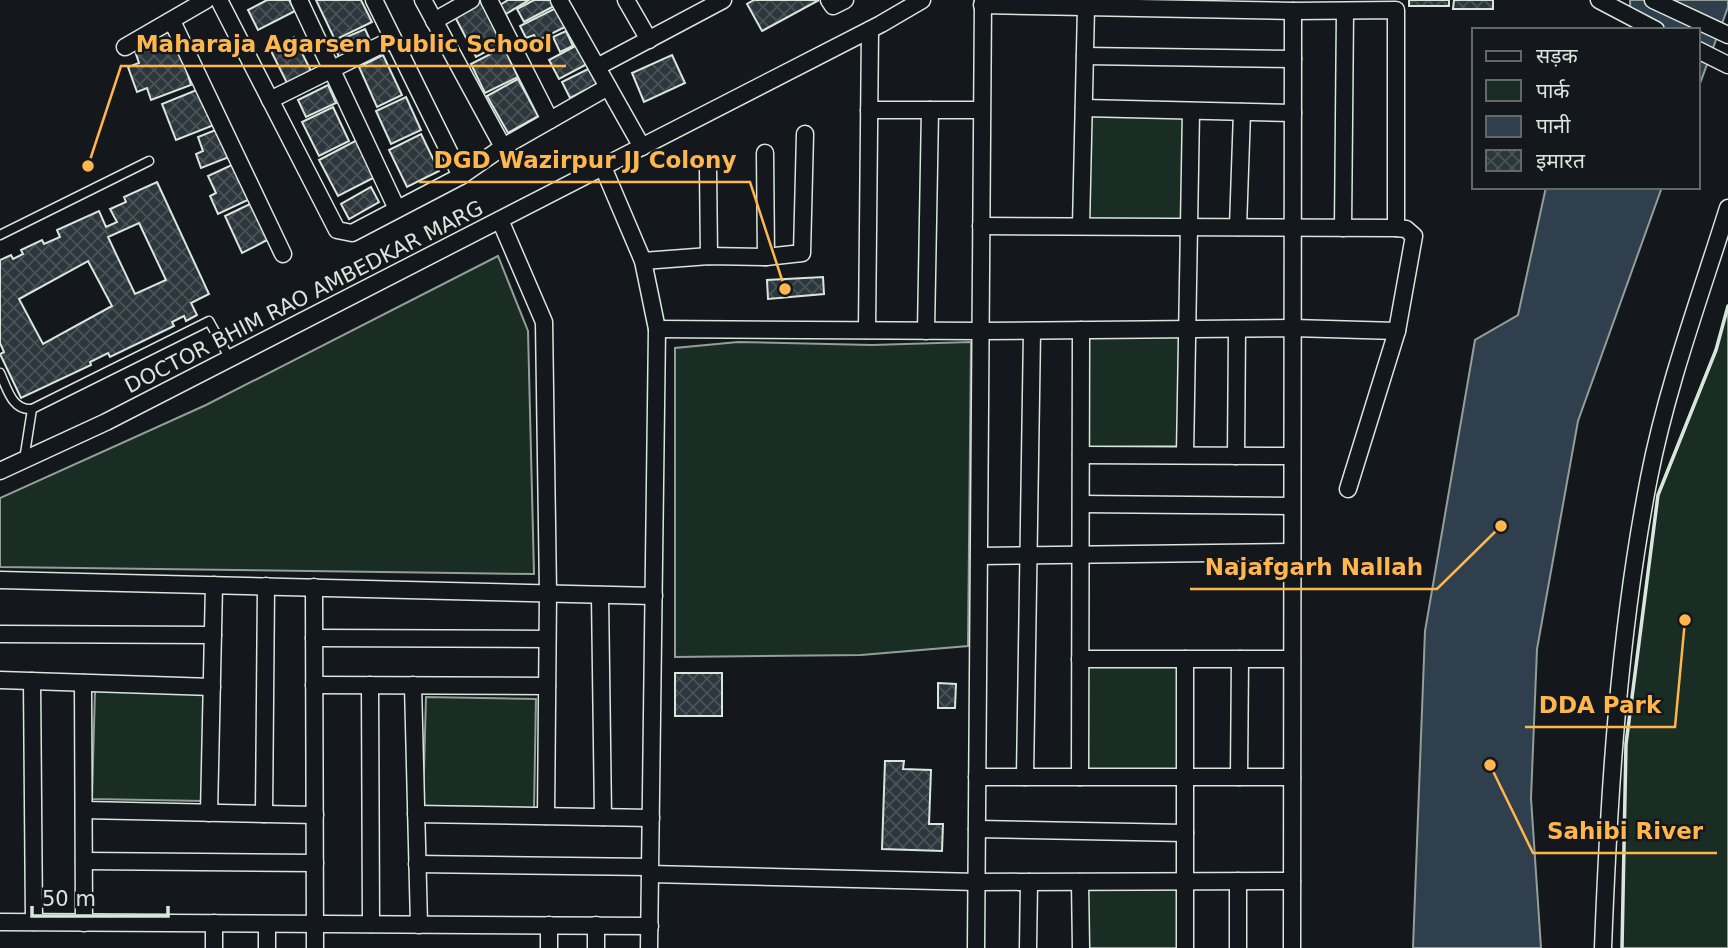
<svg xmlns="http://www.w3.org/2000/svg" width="1728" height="948" font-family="'DejaVu Sans','Noto Sans Devanagari',sans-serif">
	<defs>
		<pattern id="building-cross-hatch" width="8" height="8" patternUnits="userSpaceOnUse" patternTransform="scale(1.75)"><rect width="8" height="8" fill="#2c363c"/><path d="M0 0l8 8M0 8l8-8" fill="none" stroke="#4a5358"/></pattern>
	</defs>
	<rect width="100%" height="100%" fill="#14181c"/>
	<g fill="#1a2d24" stroke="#939e99" stroke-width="2">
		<polygon points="1184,112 1184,223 1088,224 1087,113"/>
		<polygon points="498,256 528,331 534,574 0,567 0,498 206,405"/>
		<polygon points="1728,306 1728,948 1622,948 1626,744 1658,495 1716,350"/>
		<polygon points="1182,336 1183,446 1086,447 1085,337"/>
		<polygon points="738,342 872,345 971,342 968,646 861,655 675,657 675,348"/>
		<polygon points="1182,663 1183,773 1086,774 1085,664"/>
		<polygon points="95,690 205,692 203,801 92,799"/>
		<polygon points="426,697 536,699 534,808 423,806"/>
		<polygon points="1181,885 1181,948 1085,948 1084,886"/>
	</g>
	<g fill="#2f3f4d" stroke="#939e99" stroke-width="2">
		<polygon points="1630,0 1728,0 1728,7 1698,89 1698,30 1631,30"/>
		<polygon points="1546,187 1662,187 1578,421 1537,649 1531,798 1541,948 1413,948 1425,631 1475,340 1518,315"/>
	</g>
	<g fill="url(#building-cross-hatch)" stroke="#d8e6dc" stroke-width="2" fill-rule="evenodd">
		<polygon points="267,0 289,0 295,11 258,30 248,10"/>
		<polygon points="316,0 361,0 372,22 335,40"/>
		<polygon points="478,0 480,0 502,43 476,57 453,13"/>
		<polygon points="508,0 529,0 506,14 500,5"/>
		<polygon points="534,0 553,0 556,5 524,22 517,9"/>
		<polygon points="754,0 819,0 762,31 747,4"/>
		<rect x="1409" y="0" width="40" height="6"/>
		<polygon points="1454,0 1493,0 1493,9 1453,9"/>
		<polygon points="560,6 569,25 537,41 534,35 526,38 520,26"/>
		<polygon points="365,29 373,47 341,62 333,43"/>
		<polygon points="174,30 191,85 151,100 147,88 137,92 128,67 139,63 133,45"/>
		<polygon points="566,31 573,46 560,52 553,37"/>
		<polygon points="294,37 313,75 289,87 270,49"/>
		<polygon points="579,44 589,63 559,79 549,60"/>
		<polygon points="504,47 518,77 485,93 471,64"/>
		<polygon points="383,55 402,95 377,107 359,67"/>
		<polygon points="672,55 685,83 644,102 632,73"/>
		<polygon points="590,68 598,84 570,98 562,82"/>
		<polygon points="518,79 538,116 508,133 487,96"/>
		<polygon points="328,85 336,103 306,117 298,100"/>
		<polygon points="199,89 214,125 176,140 162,104"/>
		<polygon points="406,97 421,130 391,144 376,111"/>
		<polygon points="333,107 349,141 319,156 302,122"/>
		<polygon points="218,129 229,157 201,168 196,154 203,151 198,137"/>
		<polygon points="421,134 439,171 407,187 389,150"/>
		<polygon points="357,140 375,177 338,196 319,160"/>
		<polygon points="236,163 252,198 218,214 210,196 216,193 208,176"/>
		<path d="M157 182 209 294 191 303 197 315 186 321 184 316 172 322 174 326 110 357 108 353 90 362 91 365 21 398 0 354 4 352 0 343V260L11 255 13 259 23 254 21 250 42 240 44 244 60 237 57 230 99 211 106 227 117 222 110 209 126 202 124 197ZM139 223 166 280 135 294 108 237ZM88 261 112 306 43 344 19 299Z"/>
		<polygon points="371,187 379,202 349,219 341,204"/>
		<polygon points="254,202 271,238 242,253 225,216"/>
		<polygon points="823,277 824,294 768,299 767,280"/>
		<rect x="675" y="673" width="47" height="43"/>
		<polygon points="938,683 956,684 955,708 938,708"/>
		<polygon points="885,761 904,761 903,769 931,770 929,824 943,824 942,851 882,849"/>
	</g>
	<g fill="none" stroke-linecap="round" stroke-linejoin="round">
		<defs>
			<g id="lane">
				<polyline points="0,235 149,161"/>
				<path d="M0 373C7 388 12 411 32 409L209 321 230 359"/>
				<polyline points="24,460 32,409"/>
			</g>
			<g id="street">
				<polyline points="219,0 337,230 352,233 461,176 503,147 608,87"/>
				<polyline points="299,0 397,209"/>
				<polyline points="374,0 461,176"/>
				<polyline points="423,0 503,147"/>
				<polyline points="489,0 550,120"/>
				<polyline points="559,0 642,147"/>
				<polyline points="626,0 649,40"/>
				<polyline points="829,0 833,6 845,0"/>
				<polyline points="1599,0 1656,30"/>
				<polyline points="1653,0 1728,35"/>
				<polyline points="172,21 283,254"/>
				<polyline points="434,21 471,0"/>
				<polyline points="125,47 206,0"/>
				<polyline points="1698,50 1728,65"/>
				<polyline points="1085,56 1293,59"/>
				<polyline points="597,67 723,0"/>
				<polyline points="270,100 393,39"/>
				<polyline points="1084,108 1293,113"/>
				<polyline points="869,110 981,110"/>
				<polyline points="765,153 766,257"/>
				<polyline points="603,167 643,261 657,329 649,948"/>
				<polyline points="708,168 709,256"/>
				<polyline points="500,220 544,322 548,593 546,816"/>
				<polyline points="981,226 1396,228 1396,10 1293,11 982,5"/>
				<polyline points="1081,226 1086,7"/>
				<polyline points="1238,227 1242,112"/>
				<polyline points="1343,228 1345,11"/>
				<polyline points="643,261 709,256 766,257 802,253 805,134"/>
				<polyline points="657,329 980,331 1293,328 1397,331"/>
				<polyline points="867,330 870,30"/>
				<polyline points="926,331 930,110"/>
				<polyline points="1081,455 1292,456"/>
				<polyline points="1185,455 1191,111"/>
				<polyline points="1236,456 1237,329"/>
				<polyline points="0,471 106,422 881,24 922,0"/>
				<polyline points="1348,489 1397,331 1414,236 1406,229 1396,228"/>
				<polyline points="1081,504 1292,506"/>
				<polyline points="979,556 1292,552"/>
				<polyline points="0,580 654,596"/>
				<polyline points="314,587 315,948"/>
				<polyline points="600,595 603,817"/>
				<polyline points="0,634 213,635"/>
				<polyline points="314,638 547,639"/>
				<polyline points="1080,659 1292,659"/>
				<polyline points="1185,659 1185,948"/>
				<polyline points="0,680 212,687"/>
				<polyline points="32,681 34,922"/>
				<polyline points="83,683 84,923"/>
				<polyline points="314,685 547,686"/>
				<polyline points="370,685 371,924"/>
				<polyline points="413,685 419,925"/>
				<polyline points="977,777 1292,777"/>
				<polyline points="1025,777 1032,331"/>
				<polyline points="1080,777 1081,330"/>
				<polyline points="1239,777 1240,659"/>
				<polyline points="84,810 315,815"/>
				<polyline points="209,813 214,585"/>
				<polyline points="264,814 266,586"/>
				<polyline points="416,814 651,818"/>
				<polyline points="977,829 1185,833"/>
				<polyline points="84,861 315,863"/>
				<polyline points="417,864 650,867"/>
				<polyline points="650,874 977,882 1292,881"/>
				<polyline points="1080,882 1081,948"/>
				<polyline points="0,922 650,926"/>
				<polyline points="214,923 214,948"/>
				<polyline points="267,924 267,948"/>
				<polyline points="549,948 549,925"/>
				<polyline points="596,948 596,925"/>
				<polyline points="976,948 983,0"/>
				<polyline points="1028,948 1029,882"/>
				<polyline points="1238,948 1238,881"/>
				<polyline points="1292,948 1293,11"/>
				<path d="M1603 948C1609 791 1619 632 1649 478 1667 386 1700 297 1728 208"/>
			</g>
		</defs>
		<use href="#lane" stroke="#d8e6dc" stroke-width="11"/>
		<use href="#street" stroke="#d8e6dc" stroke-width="19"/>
		<use href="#lane" stroke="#14181c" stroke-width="8"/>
		<use href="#street" stroke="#14181c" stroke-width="16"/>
		<polyline stroke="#d8e6dc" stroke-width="3.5" points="1622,948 1626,744 1658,495 1716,350 1728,306"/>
	</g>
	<g text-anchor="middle" stroke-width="5" stroke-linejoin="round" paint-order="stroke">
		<g font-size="21" fill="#d8e6dc" stroke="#14181c">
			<text transform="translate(304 297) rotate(-27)" y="7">DOCTOR BHIM RAO AMBEDKAR MARG</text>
		</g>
	</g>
	<path fill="none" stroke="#ffb74d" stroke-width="2.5" d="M88 166L121 66H566M785 289L750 182H419M1501 526L1437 589H1190M1685 620L1675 727H1525M1490 765L1533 853H1717"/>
	<g fill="#ffb74d" stroke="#14181c" stroke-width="2.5">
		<circle cx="88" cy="166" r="7"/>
		<circle cx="785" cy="289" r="7"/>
		<circle cx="1501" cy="526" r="7"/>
		<circle cx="1685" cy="620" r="7"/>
		<circle cx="1490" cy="765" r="7"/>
	</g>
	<g font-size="23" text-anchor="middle" font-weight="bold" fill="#ffb74d" stroke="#14181c" stroke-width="5" stroke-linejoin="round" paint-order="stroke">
		<text x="344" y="52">Maharaja Agarsen Public School</text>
		<text x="585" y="168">DGD Wazirpur JJ Colony</text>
		<text x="1314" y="575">Najafgarh Nallah</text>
		<text x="1600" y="713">DDA Park</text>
		<text x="1625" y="839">Sahibi River</text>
	</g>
	<rect x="1472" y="28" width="228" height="161" fill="#14181c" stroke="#626a69" stroke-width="2"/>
	<rect x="1486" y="51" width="35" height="10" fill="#14181c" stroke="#626a69" stroke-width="2"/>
	<text x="1536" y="63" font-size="21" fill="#d8e6dc">सड़क</text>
	<rect x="1486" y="80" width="35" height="21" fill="#1a2d24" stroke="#626a69" stroke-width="2"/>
	<text x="1536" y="98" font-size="21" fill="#d8e6dc">पार्क</text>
	<rect x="1486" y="116" width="35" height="21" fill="#2f3f4d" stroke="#626a69" stroke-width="2"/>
	<text x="1536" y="133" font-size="21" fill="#d8e6dc">पानी</text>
	<rect x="1486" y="150" width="35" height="21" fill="url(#building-cross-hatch)" stroke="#626a69" stroke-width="2"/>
	<text x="1536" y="168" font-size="21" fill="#d8e6dc">इमारत</text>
	<path d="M32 906v10h136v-10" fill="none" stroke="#d8e6dc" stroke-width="3.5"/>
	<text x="42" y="906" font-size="21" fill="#d8e6dc" stroke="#14181c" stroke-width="5" paint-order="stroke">50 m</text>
</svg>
